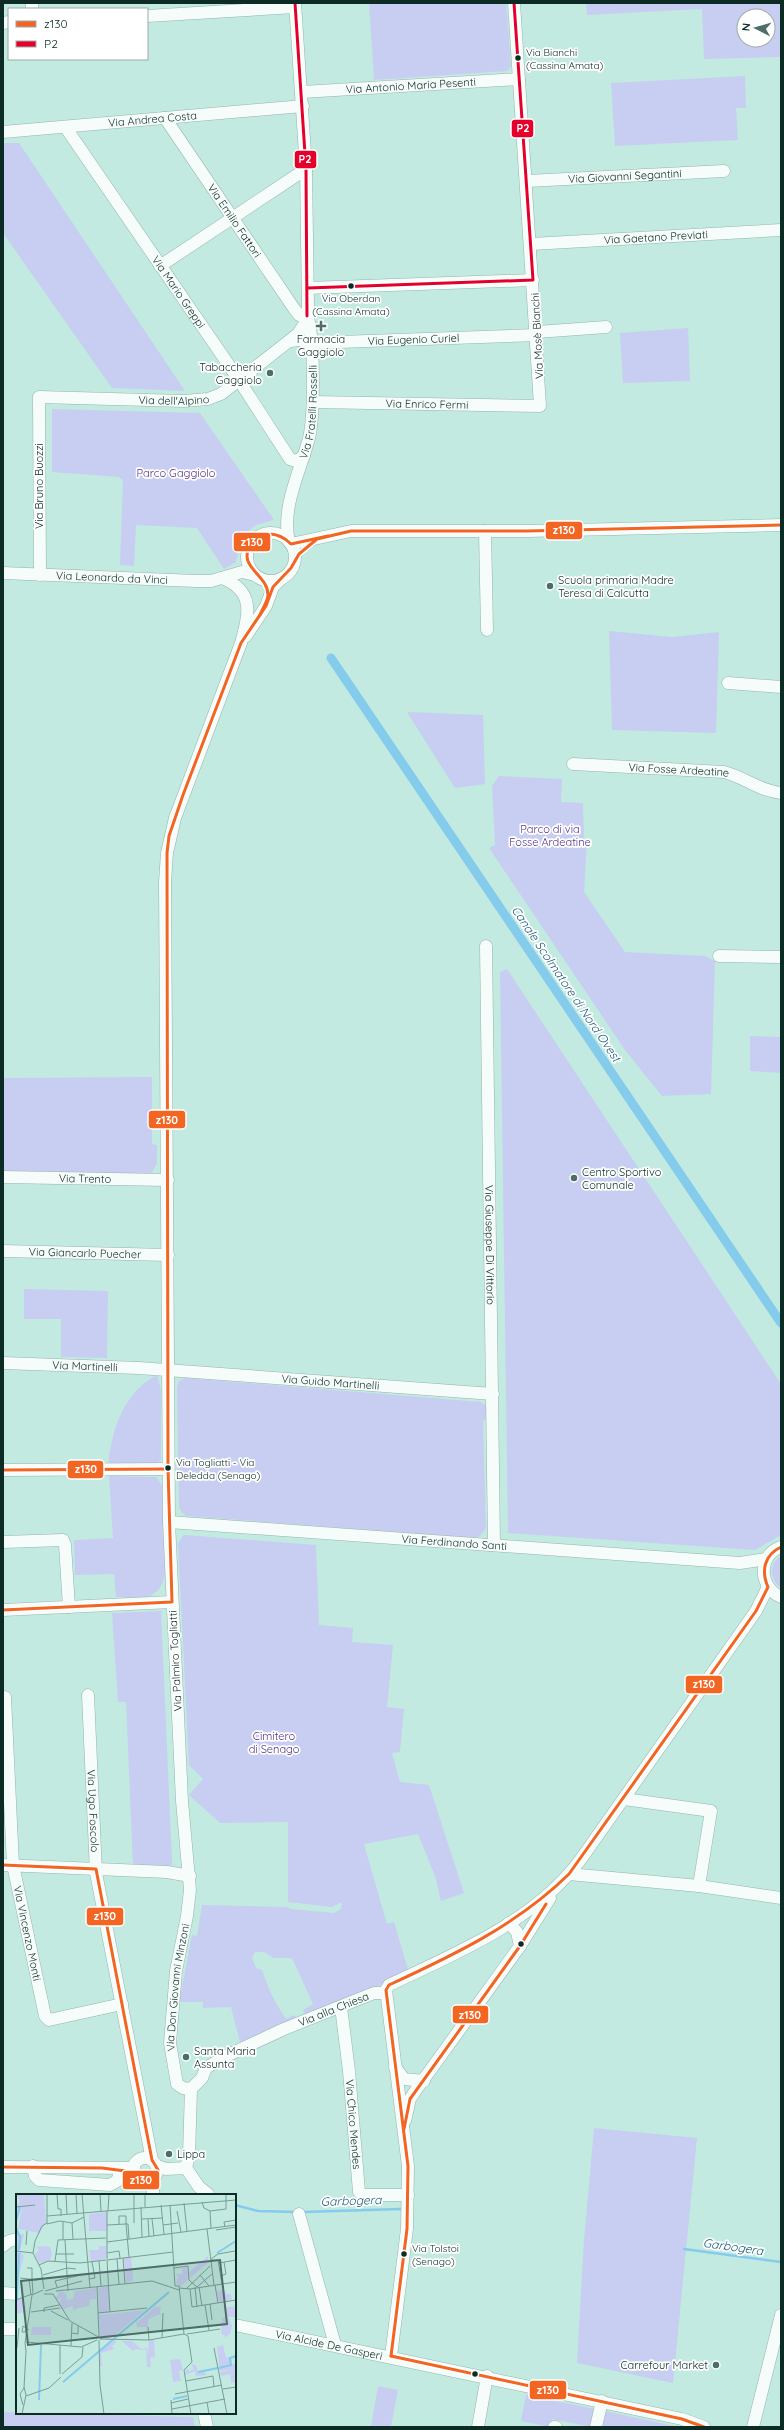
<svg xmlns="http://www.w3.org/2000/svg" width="784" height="2430" font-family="Quicksand,sans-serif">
	<rect width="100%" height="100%" fill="#c2eae1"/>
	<g fill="#c7cef1" fill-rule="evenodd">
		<polygon points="369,3 506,3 511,66 507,71 374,80"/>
		<path d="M586 3H781V57L704 59 702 9 587 15ZM744 16H768V40H744Z"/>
		<polygon points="745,76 746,108 736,108 738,140 615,146 611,83"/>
		<polygon points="3,143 19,143 185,391 112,388 3,233"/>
		<polygon points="688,328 690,381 623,383 620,333"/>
		<polygon points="52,409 200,413 274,520 256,525 245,534 240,544 236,562 224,569 197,528 136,525 134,566 120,565 123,480 119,477 52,472"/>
		<polygon points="609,631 672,637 719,632 716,733 612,730"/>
		<polygon points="407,712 483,715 485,784 455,788"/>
		<polygon points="499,776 562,779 561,802 583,803 584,840 587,840 584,892 625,952 705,956 715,961 711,1094 662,1096 625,1050 489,848 495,845 492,786"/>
		<polygon points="507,969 781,1384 781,1535 755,1550 508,1533 500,972"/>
		<polygon points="750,1036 781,1037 781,1073 750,1071"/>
		<polygon points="152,1077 152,1144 157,1145 157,1163 151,1174 3,1171 3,1078"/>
		<polygon points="24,1289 108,1291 107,1358 61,1357 61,1319 24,1319"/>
		<path d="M157 1375 161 1389V1460L155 1465H108C112 1429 123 1393 157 1375Z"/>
		<polygon points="185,1378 481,1402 486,1406 489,1417 483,1421 486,1528 480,1536 476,1538 186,1516 180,1510 179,1506 177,1387 179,1381"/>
		<path d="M109 1476 156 1477 162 1485 165 1575C158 1603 140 1597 116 1597L114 1574 75 1575 74 1540 113 1538Z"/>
		<path d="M184 1535 316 1545 319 1625 353 1628 352 1642 393 1645 387 1707 404 1709 400 1752 392 1753 400 1782 429 1785 464 1893 441 1901 435 1876 418 1834 364 1844 387 1924 394 1922 409 1973 306 2017 303 2010 313 2004 292 1958H274L264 1952H255L252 1958 256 1968 262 1970C268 1988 275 2003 286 2019L294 2015 298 2020 241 2046 231 2007 203 2008V2002H179L192 1935 197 1936 202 1905 287 1907 291 1909 334 1913 341 1909 342 1902 332 1907 288 1902V1822L220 1823 189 1795 203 1779 189 1765 178 1543Z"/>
		<path d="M781 1556V1588C770 1580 768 1564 781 1556Z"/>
		<polygon points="161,1611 172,1861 172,1865 168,1866 133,1865 126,1702 118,1702 112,1613"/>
		<polygon points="594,2128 697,2138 673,2383 577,2363 584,2240"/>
		<polygon points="378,2386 398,2390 391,2427 371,2427"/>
		<polygon points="526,2395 595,2409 591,2427 552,2419 550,2427 521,2421"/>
		<polygon points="605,2411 679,2427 602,2427"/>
		<polygon points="3,2412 193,2417 195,2427 3,2427"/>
	</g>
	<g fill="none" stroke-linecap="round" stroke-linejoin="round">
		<g stroke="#84cbec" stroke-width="2.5">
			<polyline points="235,2205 258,2211 296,2212"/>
			<polyline points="303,2212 400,2209"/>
			<polyline points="684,2249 781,2262"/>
		</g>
		<polyline stroke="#84cbec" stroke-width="9" points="331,658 781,1323"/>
		<defs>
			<g id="minor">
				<polyline points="32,3 32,9"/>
				<polyline points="147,16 295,7"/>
				<polyline points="3,23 9,22"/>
				<path id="s1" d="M302 92 519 79"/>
				<path id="s2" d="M165 118 295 310 299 315 307 316"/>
				<path id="s3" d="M66 128 235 374 290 459 296 461 304 456"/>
				<path id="s4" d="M3 132 303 106"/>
				<path id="s5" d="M527 181 724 171"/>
				<path id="s6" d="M531 244 781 230"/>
				<polyline points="160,266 306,169"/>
				<polyline points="308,288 533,280"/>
				<polyline points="537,332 606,327"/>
				<path id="s7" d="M291 341 298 340 311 343 537 335"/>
				<path id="s8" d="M313 402 540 406 514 3"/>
				<polyline points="485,531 487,630"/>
				<circle cx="271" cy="557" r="24"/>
				<path id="s9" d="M289 542C281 507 300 472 309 438 314 419 315 334 307 316"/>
				<polyline points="291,544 351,531 527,531 781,525"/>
				<path id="s10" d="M3 573 196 581H211L242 572 255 575"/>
				<path id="s11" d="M40 575 39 397 184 401 208 399 221 394 298 334 305 323 308 307 306 169 295 3"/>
				<polyline points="246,636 266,606 273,587 282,578"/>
				<polyline points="728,683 781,687"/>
				<path id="s12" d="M573 764 724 772C744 777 760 791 781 793"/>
				<path id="s13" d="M486 946 494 1545"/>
				<polyline points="719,956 781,957"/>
				<path id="s14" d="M3 1177 168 1180"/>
				<path id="s15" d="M3 1251 168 1255"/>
				<path id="s16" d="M3 1363 139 1368 493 1394"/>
				<polyline points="3,1470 168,1469"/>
				<path id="s17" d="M169 1522 740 1563 766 1559"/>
				<polyline points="3,1542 63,1540 65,1545 69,1607"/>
				<path d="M781 1547C757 1555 759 1588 781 1597"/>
				<polyline points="3,1610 172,1602"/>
				<path id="s18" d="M88 1695 96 1873 152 2160"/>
				<path id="s19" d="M5 1697 13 1865 45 2016 49 2020 122 2004"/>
				<polyline points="624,1799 711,1811 699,1886"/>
				<polyline points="3,1865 167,1872 190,1876"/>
				<polyline points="569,1874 699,1886 781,1898"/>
				<polyline points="509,1923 517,1932 520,1946"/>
				<path id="s20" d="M341 2007 349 2071 359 2192 363 2195H408"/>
				<polyline points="395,2067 404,2079 424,2081"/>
				<path id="s21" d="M191 2089 183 2088 177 2084 170 2043 176 1971 187 1916 190 1890 182 1801 169 1522 165 882 167 853 175 818 241 643C249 614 255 591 222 578"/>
				<path id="s22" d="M191 2089 202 2078 206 2068 224 2057 284 2029 374 1993H385"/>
				<polyline points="405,2121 410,2099 416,2090 520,1946 550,1898"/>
				<circle cx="145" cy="2170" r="12"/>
				<polyline points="33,2166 35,2176 39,2180 110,2185 117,2181 121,2170"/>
				<polyline points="157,2166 166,2169 186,2168 199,2187 208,2194"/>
				<polyline points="3,2167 134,2168"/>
				<polyline points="186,2168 189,2155 191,2089"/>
				<polyline points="153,2180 153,2195"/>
				<polyline points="299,2214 335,2345"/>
				<polyline points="3,2246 9,2241 17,2239"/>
				<polyline points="3,2293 17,2294"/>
				<path id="s23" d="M235 2325 682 2419 704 2427"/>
				<polyline points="3,2329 17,2329"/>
				<path d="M391 2356 407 2229 408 2166 386 1990 389 1985C457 1953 535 1921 581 1859L756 1611 768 1587"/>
				<polyline points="204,2413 207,2427"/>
				<polyline points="478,2427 487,2376"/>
				<polyline points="554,2427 556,2427"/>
				<polyline points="596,2427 602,2401"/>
				<polyline points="753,2427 781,2315"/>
			</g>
		</defs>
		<use href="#minor" stroke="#94b4ad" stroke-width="13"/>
		<use href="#minor" stroke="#f6fcfa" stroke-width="12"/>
		<defs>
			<g id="bus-1">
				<path d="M260 615C262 609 268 601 268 595 268 574 236 567 251 544 254 537 262 534 269 534 278 534 285 538 291 544L328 536"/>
				<polyline points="3,1470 168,1469"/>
				<polyline points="3,1610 172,1602 168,1469 167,853 169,836 183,795 241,643 266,606 273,587 291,568 299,554 317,539 351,531 527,531 781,525"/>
				<path d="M3 1865 96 1869 152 2160 158 2170 153 2180C143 2182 138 2181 133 2172L102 2168 3 2167"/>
				<polyline points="404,2129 410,2099 520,1946 546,1904"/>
				<path d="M391 2356 407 2229 408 2166 386 1990 389 1985C454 1955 517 1925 569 1874L756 1611 768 1587C761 1571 764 1555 781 1547"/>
				<polyline points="391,2356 682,2419 704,2427"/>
			</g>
			<g id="bus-2">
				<polyline points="295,3 306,169 307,316"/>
				<polyline points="308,288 533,280 514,3"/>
			</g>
		</defs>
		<use href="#bus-1" stroke="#fff" stroke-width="6"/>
		<use href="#bus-2" stroke="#fff" stroke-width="6"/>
		<use href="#bus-1" stroke="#f26522" stroke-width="3"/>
		<use href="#bus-2" stroke="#e4002b" stroke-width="3"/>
	</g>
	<g fill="#0c2b25" stroke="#fff" stroke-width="1.5">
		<circle cx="518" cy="58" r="3.5"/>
		<circle cx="351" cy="286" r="3.5"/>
		<circle cx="168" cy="1468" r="3.5"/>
		<circle cx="521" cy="1944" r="3.5"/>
		<circle cx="404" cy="2254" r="3.5"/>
		<circle cx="475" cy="2374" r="3.5"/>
	</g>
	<g fill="#4c6e67" stroke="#fff" stroke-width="1.5">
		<path d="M319 320h4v4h4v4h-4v4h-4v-4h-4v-4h4z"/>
		<circle cx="270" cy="373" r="4"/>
		<circle cx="550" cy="586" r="4"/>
		<circle cx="574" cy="1178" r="4"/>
		<circle cx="186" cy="2057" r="4"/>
		<circle cx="169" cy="2154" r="4"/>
		<circle cx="716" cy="2365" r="4"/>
	</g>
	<g text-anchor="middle" stroke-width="3.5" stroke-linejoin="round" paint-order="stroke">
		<g font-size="10" fill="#0c2b25" stroke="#fff" text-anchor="start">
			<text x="526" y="56">Via Bianchi<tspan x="526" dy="13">(Cassina Amata)</tspan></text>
			<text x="351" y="302" text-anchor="middle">Via Oberdan<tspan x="351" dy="13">(Cassina Amata)</tspan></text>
			<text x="176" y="1466">Via Togliatti - Via<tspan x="176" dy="13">Deledda (Senago)</tspan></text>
			<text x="412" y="2252">Via Tolstoi<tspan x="412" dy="13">(Senago)</tspan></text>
		</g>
		<g font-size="11" fill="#0c2b25" stroke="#fff">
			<text dy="4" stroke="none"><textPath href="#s1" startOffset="109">Via Antonio Maria Pesenti</textPath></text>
			<text dy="4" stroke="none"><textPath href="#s4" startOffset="150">Via Andrea Costa</textPath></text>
			<text dy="4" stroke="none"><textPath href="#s5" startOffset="98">Via Giovanni Segantini</textPath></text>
			<text dy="4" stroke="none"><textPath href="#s2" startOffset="124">Via Emilio Fattori</textPath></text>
			<text dy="4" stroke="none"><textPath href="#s6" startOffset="125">Via Gaetano Previati</textPath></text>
			<text dy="4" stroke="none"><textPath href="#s3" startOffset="199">Via Mario Greppi</textPath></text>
			<text transform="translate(537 336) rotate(-93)" y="4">Via Mosè Bianchi</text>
			<text dy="4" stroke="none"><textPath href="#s7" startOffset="123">Via Eugenio Curiel</textPath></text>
			<text dy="4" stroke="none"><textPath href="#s11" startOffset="313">Via dell'Alpino</textPath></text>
			<text dy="4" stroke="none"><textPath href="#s8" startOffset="114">Via Enrico Fermi</textPath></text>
			<text dy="4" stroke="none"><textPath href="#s9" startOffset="133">Via Fratelli Rosselli</textPath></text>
			<text transform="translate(39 486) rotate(-90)" y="4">Via Bruno Buozzi</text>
			<text dy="4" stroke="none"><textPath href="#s10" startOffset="109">Via Leonardo da Vinci</textPath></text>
			<text dy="4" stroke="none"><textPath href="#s12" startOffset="106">Via Fosse Ardeatine</textPath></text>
			<text dy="4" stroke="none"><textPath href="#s14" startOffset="82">Via Trento</textPath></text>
			<text dy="4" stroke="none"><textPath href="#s13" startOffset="299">Via Giuseppe Di Vittorio</textPath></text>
			<text dy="4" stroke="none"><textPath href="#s15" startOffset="82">Via Giancarlo Puecher</textPath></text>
			<text dy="4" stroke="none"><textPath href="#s16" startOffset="82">Via Martinelli</textPath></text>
			<text dy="4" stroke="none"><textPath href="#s16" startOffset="328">Via Guido Martinelli</textPath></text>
			<text dy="4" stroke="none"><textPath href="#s17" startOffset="286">Via Ferdinando Santi</textPath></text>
			<text transform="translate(175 1661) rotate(-93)" y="4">Via Palmiro Togliatti</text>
			<text dy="4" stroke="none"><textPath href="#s18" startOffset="116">Via Ugo Foscolo</textPath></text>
			<text dy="4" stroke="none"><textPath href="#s19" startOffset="238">Via Vincenzo Monti</textPath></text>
			<text dy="4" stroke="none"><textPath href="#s21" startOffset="113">Via Don Giovanni Minzoni</textPath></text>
			<text dy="4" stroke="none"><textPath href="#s22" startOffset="167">Via alla Chiesa</textPath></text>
			<text dy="4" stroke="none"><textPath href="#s20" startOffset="118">Via Chico Mendes</textPath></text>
			<text dy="4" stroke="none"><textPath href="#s23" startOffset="96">Via Alcide De Gasperi</textPath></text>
		</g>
		<g font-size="11" fill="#0c2b25" stroke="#fff" text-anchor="start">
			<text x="321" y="343" text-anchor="middle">Farmacia<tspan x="321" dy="13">Gaggiolo</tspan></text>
			<text x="262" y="371" text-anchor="end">Tabaccheria<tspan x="262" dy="13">Gaggiolo</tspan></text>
			<text x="558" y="584">Scuola primaria Madre<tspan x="558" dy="13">Teresa di Calcutta</tspan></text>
			<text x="582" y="1176">Centro Sportivo<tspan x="582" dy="13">Comunale</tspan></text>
			<text x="194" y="2055">Santa Maria<tspan x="194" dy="13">Assunta</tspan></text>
			<text x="177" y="2158">Lippa</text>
			<text x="708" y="2369" text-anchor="end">Carrefour Market</text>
		</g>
		<g font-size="11" fill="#533189" stroke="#fff">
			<text x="176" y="477">Parco Gaggiolo</text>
			<text x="550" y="833">Parco di via<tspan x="550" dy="13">Fosse Ardeatine</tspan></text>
			<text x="274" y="1740">Cimitero<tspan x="274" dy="13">di Senago</tspan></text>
		</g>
		<g font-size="12" font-style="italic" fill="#18587a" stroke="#fff">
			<text transform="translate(566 984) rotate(56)" y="4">Canale Scolmatore di Nord Ovest</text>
			<text transform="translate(351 2201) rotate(-2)" y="4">Garbogera</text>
			<text transform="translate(733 2247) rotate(8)" y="4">Garbogera</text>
		</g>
	</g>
	<g transform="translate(16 2194)">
		<rect width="220" height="220" fill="#c2eae1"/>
		<path d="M0 0H28L30 29 23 39 2 35 6 11 0 31V13L4 7ZM91 18V37H73V20ZM0 33 4 40H8L4 57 8 62 5 73H8H5L1 88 2 105 8 104 6 117H12L0 120ZM27 52 34 53 36 60 34 66 23 69 19 60 23 56 20 53ZM83 52H90V64L75 68 73 56H83ZM192 62 193 68 174 84 173 78ZM115 63 117 87 110 89 108 64ZM171 73 172 86 164 93 160 89 162 82 159 80H166V74ZM92 92 94 117 83 119 82 94ZM80 94V105L74 106 73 112 62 114 53 120 58 116 56 112 46 116 43 108 47 103 41 106 39 103 42 102V98H47L50 99 51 106 57 105 59 97ZM209 96 210 100H215L216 106 203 108 201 97ZM217 112 220 114V123H212L216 132 214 140 209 143 205 139 206 124 210 123 208 114ZM139 113H145L144 120 132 125V133H121L120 129ZM129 116 93 146 86 145 84 141 83 121ZM16 133H35V141H15ZM133 146H138L139 163 134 164 135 173H131L130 156 120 155 117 157 106 147H116L125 155 131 154 132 162ZM97 147H101L96 152 98 155 85 159 86 172 84 173V158ZM207 151 210 164 220 162 215 165 216 170 220 169V175L204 177 201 153ZM164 165 167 176 163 177 165 187 157 188 154 166ZM176 170 180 171 182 178 189 176 190 181 180 182 179 177 169 181 171 173 172 177 177 176ZM220 175V188L215 189 214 180 205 182 204 178Z" fill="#c7cef1"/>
		<path fill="none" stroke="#84cbec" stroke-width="2" d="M0 27 4 13M0 34 4 43 3 56M201 59 220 47M1 105 3 59M203 174 215 171 214 164 220 162M182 178 202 174M47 188 153 98M157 205 171 202M23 206 25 151"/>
		<path fill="none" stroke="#799e96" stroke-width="1" d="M31 0V30M41 0 42 15H45V22M50 0 51 20M60 0 61 19M66 0 74 94M84 0 85 17M118 0V14M129 0V13M186 8 188 14 194 17M168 9 171 37M145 11 148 40M154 11 159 92M0 13 19 11M125 13 126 43M118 14V29M91 17V65M92 17 93 0M161 17 165 38M194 17 210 15V0M194 17 195 34M31 22 220 6M126 25 147 24M132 25 133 42M136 25 138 42M56 29 57 45M31 30 44 27 56 29 68 23M103 30V22H110V30M110 30 113 63M110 30H112L113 45M91 31 110 30M147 31 162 29M209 33 208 28 220 26M191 35 198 91M200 36 220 33M47 46V27M49 46 52 97M91 48 220 31M10 51 11 37M0 57 17 59M91 59 103 57 104 64M40 60H58M107 64 109 90M101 65 103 90M195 65 202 60 219 57M91 66 157 58M91 66 94 118M195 66H202L206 90M39 67 42 46 90 44M83 67 85 92M203 69 220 66M23 71 32 67 64 69 90 66M11 74H16V85M158 74 172 72 173 86 181 93M27 81 51 74 60 75M184 81 193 92M205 82 210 80 208 68M4 84 21 86M13 85 15 101M16 85 17 100M73 85 79 84 76 68M199 91 202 109M41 93 39 87 65 81M81 93 83 142M179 93 181 113M181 93 196 80M183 93 186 112M163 94 174 95 220 88M28 95 25 75 17 59 19 47 26 32 31 29M170 95 194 72M174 95 176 113 220 106M29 97 66 87M40 97 136 87 163 96M28 100H37L54 127 86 145M0 106 16 100M194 110 196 126M189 111 193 136M35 117 52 126M15 118 44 114M28 118V114L43 111M82 119 131 114M132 133 133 146M10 135 9 138H6L7 132 13 136M56 139 62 140V132M168 140 172 142 176 168 168 176 175 220M171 140 204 135M146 144 147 119M84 145 133 146 168 140 163 92H159M83 146 84 191 88 220M10 148 65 153 81 146M55 152 56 129M1 154 3 134M198 154 211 220M10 157 9 149 16 101 27 96M44 180V151M46 180 66 163 67 153M170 187 197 182 198 193M207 195 220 193M159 200 206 191M10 202 33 194 45 183M155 206 156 220M191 208 193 220M155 209 172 205M7 211 4 200 8 194 10 157M156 215 209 205M6 220 10 201 8 193"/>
		<path fill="#4c6e67" fill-opacity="0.15" stroke="#4c6e67" stroke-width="2" d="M204 66 211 130 12 151 5 87Z"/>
		<rect width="220" height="220" fill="none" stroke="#0c2b25" stroke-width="2"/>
	</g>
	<g stroke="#fff" stroke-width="1.5">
		<rect x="511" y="119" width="23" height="19" rx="4" fill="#e4002b"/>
		<rect x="294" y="150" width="23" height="19" rx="4" fill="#e4002b"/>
		<rect x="545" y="521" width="38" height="19" rx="4" fill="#f26522"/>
		<rect x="233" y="532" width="38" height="20" rx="4" fill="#f26522"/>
		<rect x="148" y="1110" width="38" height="19" rx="4" fill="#f26522"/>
		<rect x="67" y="1460" width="37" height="19" rx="4" fill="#f26522"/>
		<rect x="685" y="1675" width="38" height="19" rx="4" fill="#f26522"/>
		<rect x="86" y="1907" width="38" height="19" rx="4" fill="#f26522"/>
		<rect x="452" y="2005" width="37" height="19" rx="4" fill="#f26522"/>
		<rect x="122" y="2170" width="38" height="20" rx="4" fill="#f26522"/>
		<rect x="529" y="2380" width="38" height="20" rx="4" fill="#f26522"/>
	</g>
	<g font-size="11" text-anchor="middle" font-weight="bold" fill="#fff">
		<text x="523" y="132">P2</text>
		<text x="305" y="163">P2</text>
		<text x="564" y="534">z130</text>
		<text x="252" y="546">z130</text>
		<text x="167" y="1124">z130</text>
		<text x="86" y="1473">z130</text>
		<text x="704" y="1688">z130</text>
		<text x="105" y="1920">z130</text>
		<text x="470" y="2019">z130</text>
		<text x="141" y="2184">z130</text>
		<text x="548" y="2394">z130</text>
	</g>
	<rect width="784" height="2430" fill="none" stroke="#0c2b25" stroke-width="8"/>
	<rect x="8" y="8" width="140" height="52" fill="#ffffff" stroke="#9eaaa8"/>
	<rect x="16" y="21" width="20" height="6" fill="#f26522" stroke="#9eaaa8"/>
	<text x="44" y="28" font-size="12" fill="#0c2b25">z130</text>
	<rect x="16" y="41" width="20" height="6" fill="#e4002b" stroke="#9eaaa8"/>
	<text x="44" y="48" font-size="12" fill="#0c2b25">P2</text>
	<g transform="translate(756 28) rotate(276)"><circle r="19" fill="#ffffff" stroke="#9eaaa8"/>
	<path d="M0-3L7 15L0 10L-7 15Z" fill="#4c6e67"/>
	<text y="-6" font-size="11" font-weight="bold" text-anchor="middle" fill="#0c2b25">N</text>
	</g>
</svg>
